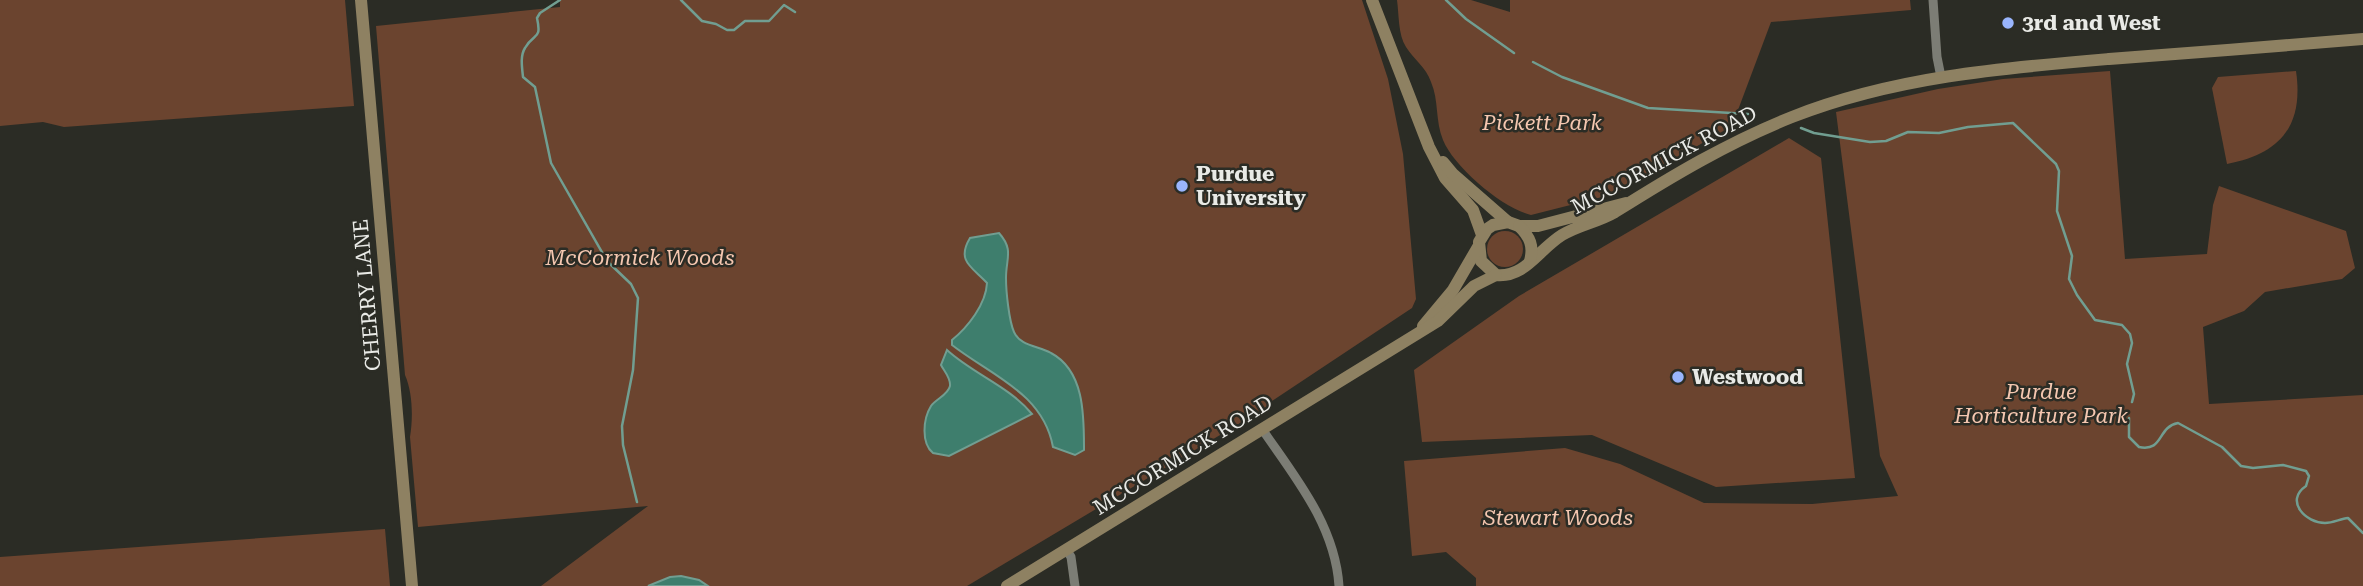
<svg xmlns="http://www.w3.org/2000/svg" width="2363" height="586" font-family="'Roboto Serif',serif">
	<rect width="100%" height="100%" fill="#2b2c25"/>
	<g fill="#6b442f">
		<polygon points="0,0 345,0 354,106 64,127 43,122 0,126"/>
		<path d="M560 0H1362L1388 79 1403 154 1416 299 1412 308 1272 401 1267 407 967 586H541L648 506 418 527 410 437C413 419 413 393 405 375L376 26 560 7Z"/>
		<path d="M1397 0H1471L1510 12V0H1910L1911 10 1771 22 1732 126 1614 194 1531 215C1502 208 1454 167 1443 140 1435 121 1439 100 1431 82 1426 67 1414 60 1406 47 1398 35 1399 14 1397 0Z"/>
		<polygon points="2110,71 2125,259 2207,254 2213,205 2219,186 2346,231 2355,268 2342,279 2265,292 2244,311 2203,327 2209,404 2363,395 2363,586 1476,586 1476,578 1446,552 1412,556 1404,461 1565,448 1620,464 1704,503 1812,504 1898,496 1880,456 1836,112 1938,89 2003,79"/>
		<path d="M2296 71C2304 126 2280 154 2227 164L2212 88 2218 77Z"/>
		<polygon points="1789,138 1821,158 1855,478 1716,487 1592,435 1422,442 1414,370 1519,296"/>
		<circle cx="1505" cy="249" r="18"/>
		<polygon points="385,529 390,586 0,586 0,557"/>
	</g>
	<g fill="#3e7e6d" stroke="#719e91" stroke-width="2">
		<path d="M999 233C1014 250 1006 258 1006 278 1006 291 1009 321 1014 332 1020 346 1039 346 1051 353 1085 371 1084 417 1084 450L1075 455 1053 447C1043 393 992 376 952 345V340C968 327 986 304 987 283 972 267 956 261 970 238Z"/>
		<path d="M947 350C973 374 1009 386 1032 414L949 456 933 453C921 443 923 419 931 406 936 399 948 395 950 386 951 378 944 371 941 365Z"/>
		<polygon points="681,576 699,580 708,586 648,586 670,577"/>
	</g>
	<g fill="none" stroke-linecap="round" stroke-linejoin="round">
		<g stroke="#719e91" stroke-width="2.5">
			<path d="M560 0 540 13 537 18C542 41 534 32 525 48 520 56 522 67 523 77L535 87 551 163 607 261 631 284 638 298 633 370 622 426 623 445 637 502"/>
			<polyline points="681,0 702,21 716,24 727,30 734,30 745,21 769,21 784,5 795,12"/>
			<polyline points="1446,0 1466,19 1514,53"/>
			<polyline points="1533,62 1562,77 1648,108 1748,114"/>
			<polyline points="1801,128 1814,133 1870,142 1886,141 1908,132 1939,133 1968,127 2013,123 2056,164 2059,171 2057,211 2072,256 2069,279 2077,295 2095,320 2122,325 2130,334 2132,343 2127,364 2134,394 2132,402"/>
			<path d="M2129 418V437L2139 447C2164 452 2157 427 2178 423L2222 447 2241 466 2253 468 2283 465 2306 471 2309 476 2306 486C2284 501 2306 523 2325 523 2333 523 2340 519 2348 518L2363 533"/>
		</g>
		<g stroke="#7c7d75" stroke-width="9">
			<polyline points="1933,0 1937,57 1941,77"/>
			<path d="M1262 429C1295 477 1335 525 1339 586"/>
			<polyline points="1066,549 1071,557 1075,586"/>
		</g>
		<g stroke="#8e8162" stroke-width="12">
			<polyline points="361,0 412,586"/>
			<polyline points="1372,0 1429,147 1445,178 1473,210 1482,235"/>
			<polyline points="1443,162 1453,174 1508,222"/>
			<path d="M1626 203 1538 226H1519L1508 222 1493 225 1487 229 1479 242 1481 261 1496 275C1525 278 1538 250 1562 235 1578 225 1598 222 1615 212 1672 176 1729 142 1792 117 1893 77 2002 68 2109 59 2194 53 2278 46 2363 39"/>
			<path d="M1519 226C1530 237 1534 246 1530 261"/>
			<polyline points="1423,326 1453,290 1478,247"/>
			<polyline points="1007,586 1438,321 1474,286 1496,275"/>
		</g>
	</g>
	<g fill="#99b5fd" stroke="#2b2c25" stroke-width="2.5">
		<circle cx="2008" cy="23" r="7"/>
		<circle cx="1182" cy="186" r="7"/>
		<circle cx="1678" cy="377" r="7"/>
	</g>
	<g text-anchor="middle" stroke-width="5" stroke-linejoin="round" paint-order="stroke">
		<g font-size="21" font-weight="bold" fill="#e9eae6" stroke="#2b2c25" text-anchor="start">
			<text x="2022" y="30">3rd and West</text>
			<text x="1196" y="181">Purdue<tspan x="1196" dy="24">University</tspan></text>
			<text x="1692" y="384">Westwood</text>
		</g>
		<g font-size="21" font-style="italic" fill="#f5c7b0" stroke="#2b2c25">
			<text x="1542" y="130">Pickett Park</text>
			<text x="640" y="265">McCormick Woods</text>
			<text x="2041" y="399">Purdue<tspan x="2041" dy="24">Horticulture Park</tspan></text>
			<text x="1558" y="525">Stewart Woods</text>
		</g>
		<g font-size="21" fill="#e9eae6" stroke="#2b2c25">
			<text transform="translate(1664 160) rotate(-28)" y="7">MCCORMICK ROAD</text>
			<text transform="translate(367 295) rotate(-95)" y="7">CHERRY LANE</text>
			<text transform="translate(1183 455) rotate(-32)" y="7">MCCORMICK ROAD</text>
		</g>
	</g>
</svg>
